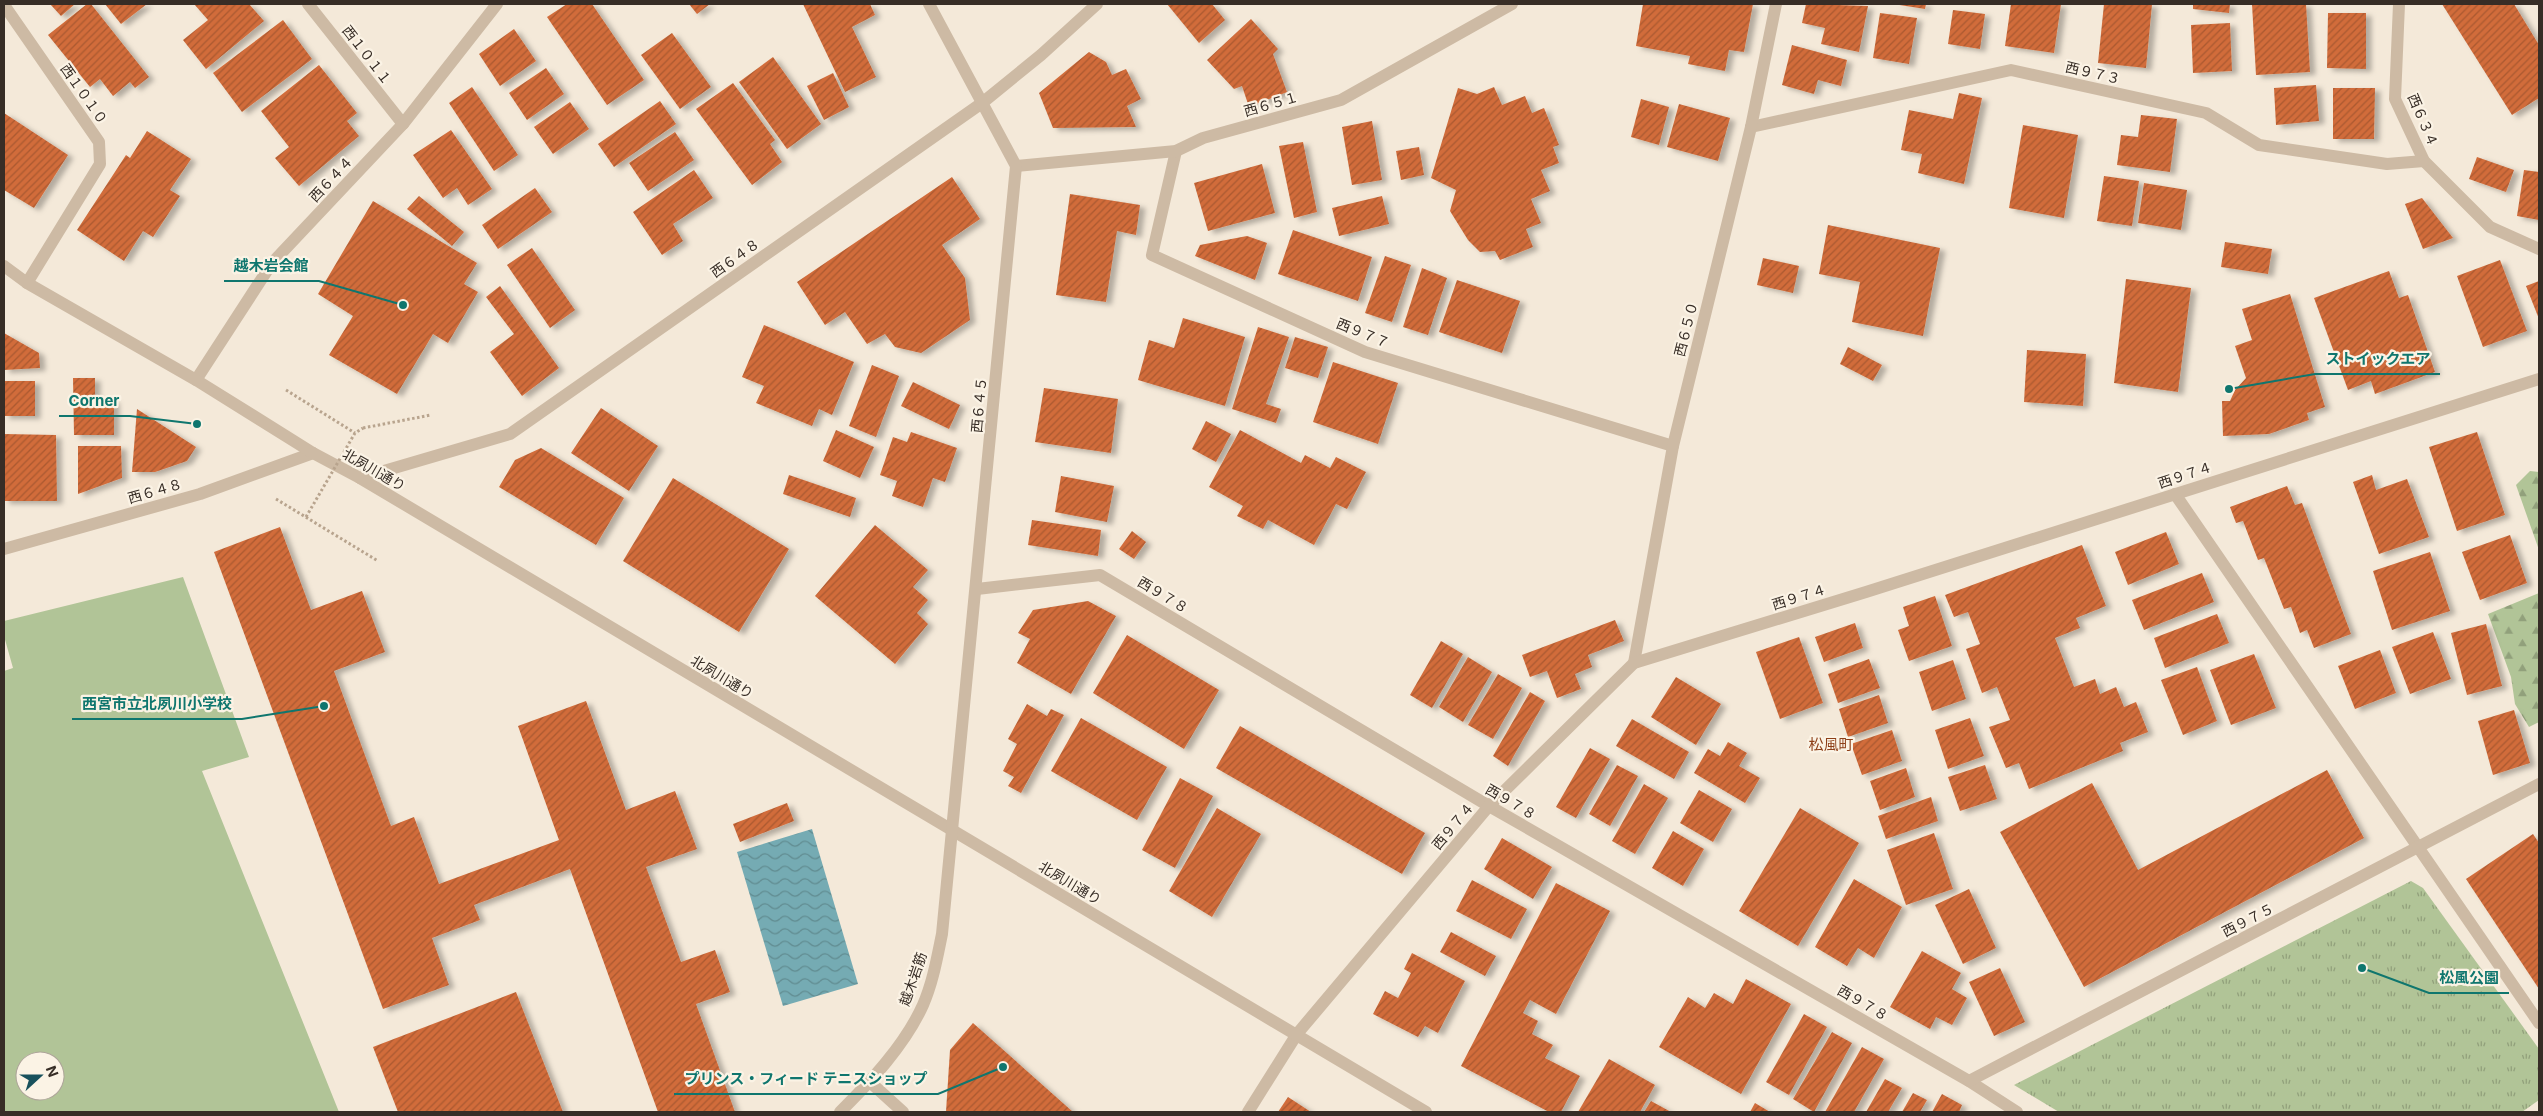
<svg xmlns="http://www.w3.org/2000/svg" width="2543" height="1116" font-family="Inter,'Noto Sans JP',sans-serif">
	<defs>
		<pattern id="grass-tufts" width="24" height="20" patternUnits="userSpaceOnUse" patternTransform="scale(1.25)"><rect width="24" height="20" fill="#b1c497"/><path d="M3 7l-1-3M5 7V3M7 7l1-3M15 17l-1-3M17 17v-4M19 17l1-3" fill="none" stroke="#91a07b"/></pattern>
		<pattern id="forest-firs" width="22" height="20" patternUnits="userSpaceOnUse" patternTransform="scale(1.25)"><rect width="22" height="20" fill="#b1c497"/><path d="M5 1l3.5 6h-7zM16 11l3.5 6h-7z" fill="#91a07b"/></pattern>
		<pattern id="water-waves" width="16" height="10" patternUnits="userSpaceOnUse" patternTransform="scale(1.25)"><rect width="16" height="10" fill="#75abb3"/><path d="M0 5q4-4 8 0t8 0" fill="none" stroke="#618c91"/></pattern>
		<pattern id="building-hatch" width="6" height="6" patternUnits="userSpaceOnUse" patternTransform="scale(1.25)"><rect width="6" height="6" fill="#d16c3a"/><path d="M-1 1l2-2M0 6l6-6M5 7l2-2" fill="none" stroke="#aa5931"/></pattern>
		<filter id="shadow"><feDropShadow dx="5.5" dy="3" stdDeviation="2.5" flood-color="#0004"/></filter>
	</defs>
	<rect width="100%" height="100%" fill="#f4e9d9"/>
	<polygon fill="url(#grass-tufts)" points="2411,881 2423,888 2539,1049 2539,1100 2522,1112 2059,1112 2014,1085"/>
	<g fill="url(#forest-firs)">
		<polygon points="2530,471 2539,472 2539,550 2516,485"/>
		<polygon points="2539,593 2539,722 2529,727 2515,704 2511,677 2488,614"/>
	</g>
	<path fill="#b1c497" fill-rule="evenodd" d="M183 577 249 757 202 771 339 1112H4V671L13 668 4 636V621ZM25 1061H55V1091H25Z"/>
	<polygon fill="url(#water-waves)" points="812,829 858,984 783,1006 737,852"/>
	<g fill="url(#building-hatch)" filter="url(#shadow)">
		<polygon points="50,4 75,4 61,16"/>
		<polygon points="87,4 91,4 149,77 135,88 130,82 113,96 100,79 90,87 48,35"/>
		<polygon points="105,4 147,4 121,24"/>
		<polygon points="194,4 249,4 264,21 206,69 183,40 208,20"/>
		<polygon points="567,4 592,4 644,80 607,105 547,17"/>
		<polygon points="689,4 710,4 697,14"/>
		<polygon points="803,4 870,4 875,15 852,27 876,77 845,92"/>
		<polygon points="1167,4 1212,4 1225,20 1199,43"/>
		<polygon points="1643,4 1753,4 1744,52 1729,50 1725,71 1688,64 1690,56 1636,46"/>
		<polygon points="1806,4 1868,6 1859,52 1821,44 1825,28 1802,23"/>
		<polygon points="1893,4 1926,4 1925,9"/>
		<polygon points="2011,4 2061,4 2054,53 2005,46"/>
		<polygon points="2104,4 2152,4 2146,68 2098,63"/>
		<polygon points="2193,4 2230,4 2229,13 2193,9"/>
		<polygon points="2252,4 2306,4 2310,72 2256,75"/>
		<polygon points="2442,4 2514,4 2539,45 2539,98 2512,115"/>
		<polygon points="1953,10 1985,14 1980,49 1948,44"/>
		<polygon points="1880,13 1917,18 1909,64 1873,58"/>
		<polygon points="2328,13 2366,13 2366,69 2327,68"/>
		<polygon points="1251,19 1278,49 1273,54 1287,92 1249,107 1242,86 1234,89 1207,60"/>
		<polygon points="283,20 312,59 242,112 213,73"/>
		<polygon points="2230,23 2232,71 2193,73 2191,25"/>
		<polygon points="514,29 536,61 500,86 479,54"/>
		<polygon points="672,33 711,87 680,109 641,55"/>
		<polygon points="1792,45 1847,60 1841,86 1818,80 1814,94 1782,85"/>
		<polygon points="1089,52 1106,62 1112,75 1126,69 1141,99 1127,106 1136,127 1053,128 1039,93"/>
		<polygon points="773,57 821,124 787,149 739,82"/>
		<polygon points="319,65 357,113 347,121 359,136 299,186 275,158 289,147 261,111"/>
		<polygon points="546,68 564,94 527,120 509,93"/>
		<polygon points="833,73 849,107 824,120 807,86"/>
		<polygon points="733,83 775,140 770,144 782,162 752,185 696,109"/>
		<polygon points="2316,85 2319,121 2276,125 2274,88"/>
		<polygon points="472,87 518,155 494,171 449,103"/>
		<polygon points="1494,87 1502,105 1525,96 1532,113 1544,108 1559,145 1553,147 1559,163 1541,170 1550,191 1531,199 1541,223 1526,229 1533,247 1500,260 1495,251 1480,252 1468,240 1450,211 1456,190 1431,178 1458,88 1477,94"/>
		<polygon points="2333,88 2375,88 2374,139 2333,139"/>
		<polygon points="1959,93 1982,98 1964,184 1918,173 1922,154 1901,150 1909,110 1953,119"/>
		<polygon points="1641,99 1669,107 1659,145 1631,137"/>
		<polygon points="660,101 676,124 614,167 598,144"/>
		<polygon points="570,102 589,129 553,154 534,127"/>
		<polygon points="1679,104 1730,118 1718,161 1667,147"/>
		<polygon points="4,113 68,155 34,208 4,190"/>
		<polygon points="2141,115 2177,119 2170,172 2117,165 2121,135 2138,137"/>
		<polygon points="1372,121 1382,180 1352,185 1342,127"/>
		<polygon points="2023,125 2078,135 2064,218 2009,208"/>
		<polygon points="451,130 492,189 468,205 457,188 443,198 413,155"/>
		<polygon points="147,131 191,159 170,190 180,196 153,237 143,231 124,261 77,230 126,155 130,158"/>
		<polygon points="675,132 694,160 648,191 629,163"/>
		<polygon points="1303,142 1317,212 1294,218 1279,146"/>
		<polygon points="1419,147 1424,175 1401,180 1396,151"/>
		<polygon points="2477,157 2514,170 2506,192 2469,179"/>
		<polygon points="1262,164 1275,213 1208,231 1194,183"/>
		<polygon points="694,170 713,198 673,224 683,241 662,255 633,212"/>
		<polygon points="2524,170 2539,172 2539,220 2517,216"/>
		<polygon points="2104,176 2139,181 2132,226 2097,221"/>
		<polygon points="952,177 980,219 942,245 965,278 970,320 921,353 895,347 885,334 867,344 845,312 825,325 797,282"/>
		<polygon points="2144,183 2187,190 2181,230 2138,223"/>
		<polygon points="535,188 552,212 498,249 482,225"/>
		<polygon points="1070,194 1140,205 1136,235 1117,231 1106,302 1056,295"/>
		<polygon points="419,196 464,232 452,246 407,209"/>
		<polygon points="1382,196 1389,224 1339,236 1332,208"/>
		<polygon points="2422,198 2453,238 2423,249 2405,204"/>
		<polygon points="373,201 477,263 464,284 478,292 448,343 433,334 397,394 329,355 353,316 318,294"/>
		<polygon points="1828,225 1940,248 1923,336 1852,322 1860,282 1819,274"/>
		<polygon points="1293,230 1372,257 1358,301 1278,274"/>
		<polygon points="1247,236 1267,243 1255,280 1195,256 1200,245"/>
		<polygon points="2225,242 2272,249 2268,274 2221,267"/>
		<polygon points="532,248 575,310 550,328 507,265"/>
		<polygon points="1385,256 1411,265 1392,322 1365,313"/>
		<polygon points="1763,258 1799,266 1793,293 1757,285"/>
		<polygon points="2500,260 2527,331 2483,347 2457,276"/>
		<polygon points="1422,268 1447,278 1428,335 1403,327"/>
		<polygon points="2389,271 2399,298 2408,295 2435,372 2375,394 2371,381 2348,390 2314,298"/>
		<polygon points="2126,279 2191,288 2178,392 2114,383"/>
		<polygon points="1457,280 1520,301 1502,353 1439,332"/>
		<polygon points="2539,281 2539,319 2526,286"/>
		<polygon points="500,286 559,368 522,396 490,352 514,334 486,297"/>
		<polygon points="2290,294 2325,407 2307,413 2309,420 2269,434 2223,436 2222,401 2230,401 2235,390 2246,378 2235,346 2252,340 2242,309"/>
		<polygon points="1183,318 1245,337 1225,406 1138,380 1149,340 1174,348"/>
		<polygon points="764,325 854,362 832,415 819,409 812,426 756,403 764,386 742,377"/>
		<polygon points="1258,327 1289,337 1266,404 1281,409 1276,423 1232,409"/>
		<polygon points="4,333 39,353 40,368 4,370"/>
		<polygon points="1295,337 1328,347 1318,378 1285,368"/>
		<polygon points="1848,347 1882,365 1873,381 1840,364"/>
		<polygon points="2027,350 2086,354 2083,406 2024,402"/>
		<polygon points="1333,362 1398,383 1378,444 1313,422"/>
		<polygon points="872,365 899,376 876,437 849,426"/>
		<polygon points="73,378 95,378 95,401 114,400 114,435 74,435"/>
		<rect x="4" y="381" width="31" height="35"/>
		<polygon points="913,382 960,405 949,429 901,406"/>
		<polygon points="1044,388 1118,399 1111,453 1035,442"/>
		<polygon points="601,408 658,446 629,491 571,453"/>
		<polygon points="137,409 196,447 187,461 155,472 132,472"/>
		<polygon points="1206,421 1231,434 1216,462 1192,449"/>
		<polygon points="836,430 874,447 860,478 823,461"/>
		<polygon points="1240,430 1301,463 1305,455 1330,468 1336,457 1366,472 1347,509 1336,504 1314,545 1268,520 1263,529 1237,516 1243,506 1209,487"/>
		<polygon points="911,432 957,448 945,482 933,478 923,507 892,496 897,481 880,475 893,437 907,442"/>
		<polygon points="2477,432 2505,515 2457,531 2429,447"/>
		<polygon points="4,434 56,435 57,501 4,501"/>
		<polygon points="78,446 121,446 122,478 78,494"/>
		<polygon points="541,448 624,498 596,545 499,487 515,460"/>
		<polygon points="789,475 856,498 850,517 783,494"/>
		<polygon points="2372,475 2376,490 2407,479 2429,537 2379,554 2353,482"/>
		<polygon points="1061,476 1114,486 1107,522 1055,512"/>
		<polygon points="673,478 789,549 739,632 623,561"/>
		<polygon points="2287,486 2295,505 2302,503 2351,634 2314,648 2307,630 2300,633 2291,607 2284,609 2264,558 2258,560 2243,521 2236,523 2230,507"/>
		<polygon points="1032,520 1101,530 1098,556 1028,545"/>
		<polygon points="875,525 928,570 913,587 928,600 917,613 928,624 895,664 815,596"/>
		<polygon points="280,527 311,610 362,591 385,652 334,671 391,826 414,817 439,884 559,840 518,726 586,701 626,810 675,791 697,849 646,867 681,962 715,950 730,992 696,1004 735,1112 658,1112 570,869 474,905 480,920 432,938 449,985 383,1009 214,552"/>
		<polygon points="1132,531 1146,542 1134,559 1119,549"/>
		<polygon points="2166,532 2179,564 2128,585 2115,552"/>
		<polygon points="2510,535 2527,583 2480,600 2462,552"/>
		<polygon points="2082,545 2106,606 2076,618 2080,628 2055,638 2074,687 2095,679 2100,694 2116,687 2124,707 2136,702 2148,732 2120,743 2123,751 2029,789 2019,763 2006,768 1989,727 2010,720 1997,687 1982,693 1966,649 1980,644 1968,612 1954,617 1945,595"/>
		<polygon points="2430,552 2450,611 2392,630 2373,571"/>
		<polygon points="2202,573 2214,602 2144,630 2132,600"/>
		<polygon points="1935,596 1952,646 1909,661 1898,630 1909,626 1903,607"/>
		<polygon points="1088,601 1116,616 1071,694 1017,663 1030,639 1018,633 1033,610"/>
		<polygon points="2217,614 2229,643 2165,668 2154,638"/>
		<polygon points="1615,620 1624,641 1588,655 1592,667 1575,674 1581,689 1557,698 1547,671 1530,677 1522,655"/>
		<polygon points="1855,623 1863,648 1824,662 1815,637"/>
		<polygon points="2486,624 2502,686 2467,695 2451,633"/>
		<polygon points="2433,632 2451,679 2410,694 2392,647"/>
		<polygon points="1127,635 1219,690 1184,749 1093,693"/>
		<polygon points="1799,637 1823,703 1780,719 1756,652"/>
		<polygon points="1441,641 1463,654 1432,708 1410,695"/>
		<polygon points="2380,650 2396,693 2355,709 2338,666"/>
		<polygon points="2254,654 2276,708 2231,725 2210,670"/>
		<polygon points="1468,657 1492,672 1463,722 1439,707"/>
		<polygon points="1869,659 1880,688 1838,703 1828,674"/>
		<polygon points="1953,660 1966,699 1932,711 1919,672"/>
		<polygon points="2197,667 2217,721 2183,735 2161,680"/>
		<polygon points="1498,674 1522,688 1493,739 1468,725"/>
		<polygon points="1676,677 1721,704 1696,745 1651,717"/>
		<polygon points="1530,692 1545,701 1508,766 1493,756"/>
		<polygon points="1879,695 1888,723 1848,737 1839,709"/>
		<polygon points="1027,704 1047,716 1051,709 1064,715 1021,793 1008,786 1014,777 1003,771 1017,744 1008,739"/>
		<polygon points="2514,710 2530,763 2493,775 2478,721"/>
		<polygon points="1081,718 1167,767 1137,820 1051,771"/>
		<polygon points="1970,718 1984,756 1948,769 1935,730"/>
		<polygon points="1632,719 1689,752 1674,779 1616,746"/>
		<polygon points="1240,726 1425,833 1402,874 1216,768"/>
		<polygon points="1892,730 1902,761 1862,775 1851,744"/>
		<polygon points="1728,742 1747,753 1739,766 1760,778 1745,803 1694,773 1708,749 1720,756"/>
		<polygon points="1590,748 1610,759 1576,818 1556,807"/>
		<polygon points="1617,765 1638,776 1610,826 1589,814"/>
		<polygon points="1985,765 1997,799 1960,811 1948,777"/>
		<polygon points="1906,768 1915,797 1880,810 1870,781"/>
		<polygon points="2327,770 2364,838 2084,987 2000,832 2092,783 2138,870"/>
		<polygon points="1180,778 1213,796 1175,868 1142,850"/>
		<polygon points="1644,784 1668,798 1635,854 1612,841"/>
		<polygon points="1699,790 1732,809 1713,842 1680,823"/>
		<polygon points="1931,797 1938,821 1886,839 1878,816"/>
		<polygon points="787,803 794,821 740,842 733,824"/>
		<polygon points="1217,808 1261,834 1212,917 1169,891"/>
		<polygon points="1800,808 1859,843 1798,946 1739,911"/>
		<polygon points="1673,831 1704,849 1683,886 1652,868"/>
		<polygon points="1934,833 1953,889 1906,905 1887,850"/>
		<polygon points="2533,834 2539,843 2539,989 2466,879"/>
		<polygon points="1502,838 1552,867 1533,899 1484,869"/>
		<polygon points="1854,879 1902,907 1874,958 1858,948 1847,966 1815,947"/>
		<polygon points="1472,880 1527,909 1511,939 1456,911"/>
		<polygon points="1556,883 1610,911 1556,1014 1530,1000 1523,1013 1538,1021 1532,1034 1553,1045 1545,1058 1580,1076 1561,1112 1549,1112 1461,1066"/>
		<polygon points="1969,889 1996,948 1963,964 1935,905"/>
		<polygon points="1451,932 1496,956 1485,976 1440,952"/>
		<polygon points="1922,951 1961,973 1952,989 1967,998 1952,1025 1936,1017 1930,1029 1890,1007"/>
		<polygon points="1412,953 1465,981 1438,1033 1425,1026 1418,1037 1373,1014 1385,991 1398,998 1411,973 1404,969"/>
		<polygon points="2000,968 2025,1022 1994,1036 1969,982"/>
		<polygon points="1746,979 1791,1004 1741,1094 1659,1047 1688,997 1705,1008 1714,993 1733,1004"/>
		<polygon points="516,992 563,1112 398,1112 373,1047"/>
		<polygon points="1804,1014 1827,1027 1789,1095 1766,1082"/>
		<polygon points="973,1023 1073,1112 946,1112 950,1050"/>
		<polygon points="1832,1032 1852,1043 1814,1112 1793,1099"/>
		<polygon points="1862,1047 1884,1059 1854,1112 1825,1112"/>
		<polygon points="1609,1059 1655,1085 1640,1112 1578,1112"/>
		<polygon points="1885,1079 1902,1088 1888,1112 1866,1112"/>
		<polygon points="1913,1093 1927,1100 1920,1112 1902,1112"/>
		<polygon points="1942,1094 1962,1105 1959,1112 1932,1112"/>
		<polygon points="1288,1097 1311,1112 1278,1112"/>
		<polygon points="1651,1101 1671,1112 1644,1112"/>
		<polygon points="1755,1103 1770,1112 1750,1112"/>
	</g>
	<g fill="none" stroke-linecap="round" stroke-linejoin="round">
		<g stroke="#b8a48e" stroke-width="3" stroke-dasharray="2.5 2.5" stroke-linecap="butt">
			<polyline points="286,390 355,433"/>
			<polyline points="363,428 431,415"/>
			<polyline points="276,499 378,561"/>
		</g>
		<g stroke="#cdbaa4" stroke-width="12">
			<polyline points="308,4 403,124"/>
			<polyline points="2399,4 2395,99 2424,161 2490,227 2539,249"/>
			<polyline points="4,5 99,142 100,164 27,283"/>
			<polyline points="1751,127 2011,70 2206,113 2259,145 2387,164 2424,161"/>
			<polyline points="1176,151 1152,255 1365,352 1673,446"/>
			<polyline points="1016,166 1176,151 1203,138 1341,100 1512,4"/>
			<polyline points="196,380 272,263 403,124 497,4"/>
			<polyline points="360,478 510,434 982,103 1041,55 1097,4"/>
			<polyline points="2175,494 2539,1023"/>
			<polyline points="4,549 200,494 313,453"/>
			<polyline points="977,589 1100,575 1489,806 1969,1081 2017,1112"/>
			<polyline points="1634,663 1673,446 1751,127 1776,4"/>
			<polyline points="1969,1081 2539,784"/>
			<polyline points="870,1082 903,1112"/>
			<polyline points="1248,1112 1297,1034 1489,806 1634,663 1866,592 2539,379"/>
		</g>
		<g stroke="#cdbaa4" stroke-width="12">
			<polyline points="4,266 27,283 196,380 313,453 360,478 1426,1112"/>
			<path d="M840 1112C871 1081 905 1045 923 1005 933 982 937 958 942 934L1016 166 929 4"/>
		</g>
		<polyline stroke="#b8a48e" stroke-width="3" stroke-dasharray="2.5 2.5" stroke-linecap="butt" points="306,517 355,433 363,428"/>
	</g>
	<g text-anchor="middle" stroke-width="4.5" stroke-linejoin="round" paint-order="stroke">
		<g font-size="14" fill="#372d26" stroke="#fbf3e5">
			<text transform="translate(367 55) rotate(52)" y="5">西１０１１</text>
			<text transform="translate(2093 73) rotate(13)" y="5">西９７３</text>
			<text transform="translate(84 94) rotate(55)" y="5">西１０１０</text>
			<text transform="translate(1271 104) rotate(-16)" y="5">西６５１</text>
			<text transform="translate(2423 120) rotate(67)" y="5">西６３４</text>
			<text transform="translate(331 179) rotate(-47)" y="5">西６４４</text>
			<text transform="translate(735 258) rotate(-35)" y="5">西６４８</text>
			<text transform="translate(1686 329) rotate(-76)" y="5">西６５０</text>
			<text transform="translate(1363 333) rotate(22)" y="5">西９７７</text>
			<text transform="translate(979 405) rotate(-85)" y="5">西６４５</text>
			<text transform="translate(374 470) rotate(30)" y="5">北夙川通り</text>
			<text transform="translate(2185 475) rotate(-18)" y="5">西９７４</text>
			<text transform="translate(155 491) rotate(-16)" y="5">西６４８</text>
			<text transform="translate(1163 595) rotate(31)" y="5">西９７８</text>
			<text transform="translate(1799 597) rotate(-17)" y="5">西９７４</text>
			<text transform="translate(722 677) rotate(31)" y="5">北夙川通り</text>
			<text transform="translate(1511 802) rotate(30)" y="5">西９７８</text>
			<text transform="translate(1453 826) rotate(-50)" y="5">西９７４</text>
			<text transform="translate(1070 883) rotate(31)" y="5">北夙川通り</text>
			<text transform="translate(2248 920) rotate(-27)" y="5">西９７５</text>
			<text transform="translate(913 979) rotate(-71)" y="5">越木岩筋</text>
			<text transform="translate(1863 1003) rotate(30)" y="5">西９７８</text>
		</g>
		<g font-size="15" fill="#8d3f18" stroke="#fbf3e5">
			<text x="1831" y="750">松風町</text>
		</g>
	</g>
	<path fill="none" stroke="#0f766e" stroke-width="2" d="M403 305L319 281H224M2229 389L2315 374H2440M197 424L130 416H59M324 706L242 719H72M2362 968L2429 993H2509M1003 1067L938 1094H674"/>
	<g fill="#0f766e" stroke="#fbf3e5" stroke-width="2">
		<circle cx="403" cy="305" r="5"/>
		<circle cx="2229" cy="389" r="5"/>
		<circle cx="197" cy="424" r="5"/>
		<circle cx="324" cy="706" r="5"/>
		<circle cx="2362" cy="968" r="5"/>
		<circle cx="1003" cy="1067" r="5"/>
	</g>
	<g font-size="15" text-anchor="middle" font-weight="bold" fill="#0f766e" stroke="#fbf3e5" stroke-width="4.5" stroke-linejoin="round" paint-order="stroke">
		<text x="271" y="271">越木岩会館</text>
		<text x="2378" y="364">ストイックエア</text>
		<text x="94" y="406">Corner</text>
		<text x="157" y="709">西宮市立北夙川小学校</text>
		<text x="2469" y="983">松風公園</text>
		<text x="806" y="1084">プリンス・フィード テニスショップ</text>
	</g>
	<rect width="2543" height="1116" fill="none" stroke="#372d26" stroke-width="10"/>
	<g transform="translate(40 1076) rotate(69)"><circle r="24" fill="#fbf3e5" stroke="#ada499"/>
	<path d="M0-4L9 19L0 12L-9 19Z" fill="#18515c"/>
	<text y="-8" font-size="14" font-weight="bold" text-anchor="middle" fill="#372d26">N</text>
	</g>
</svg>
